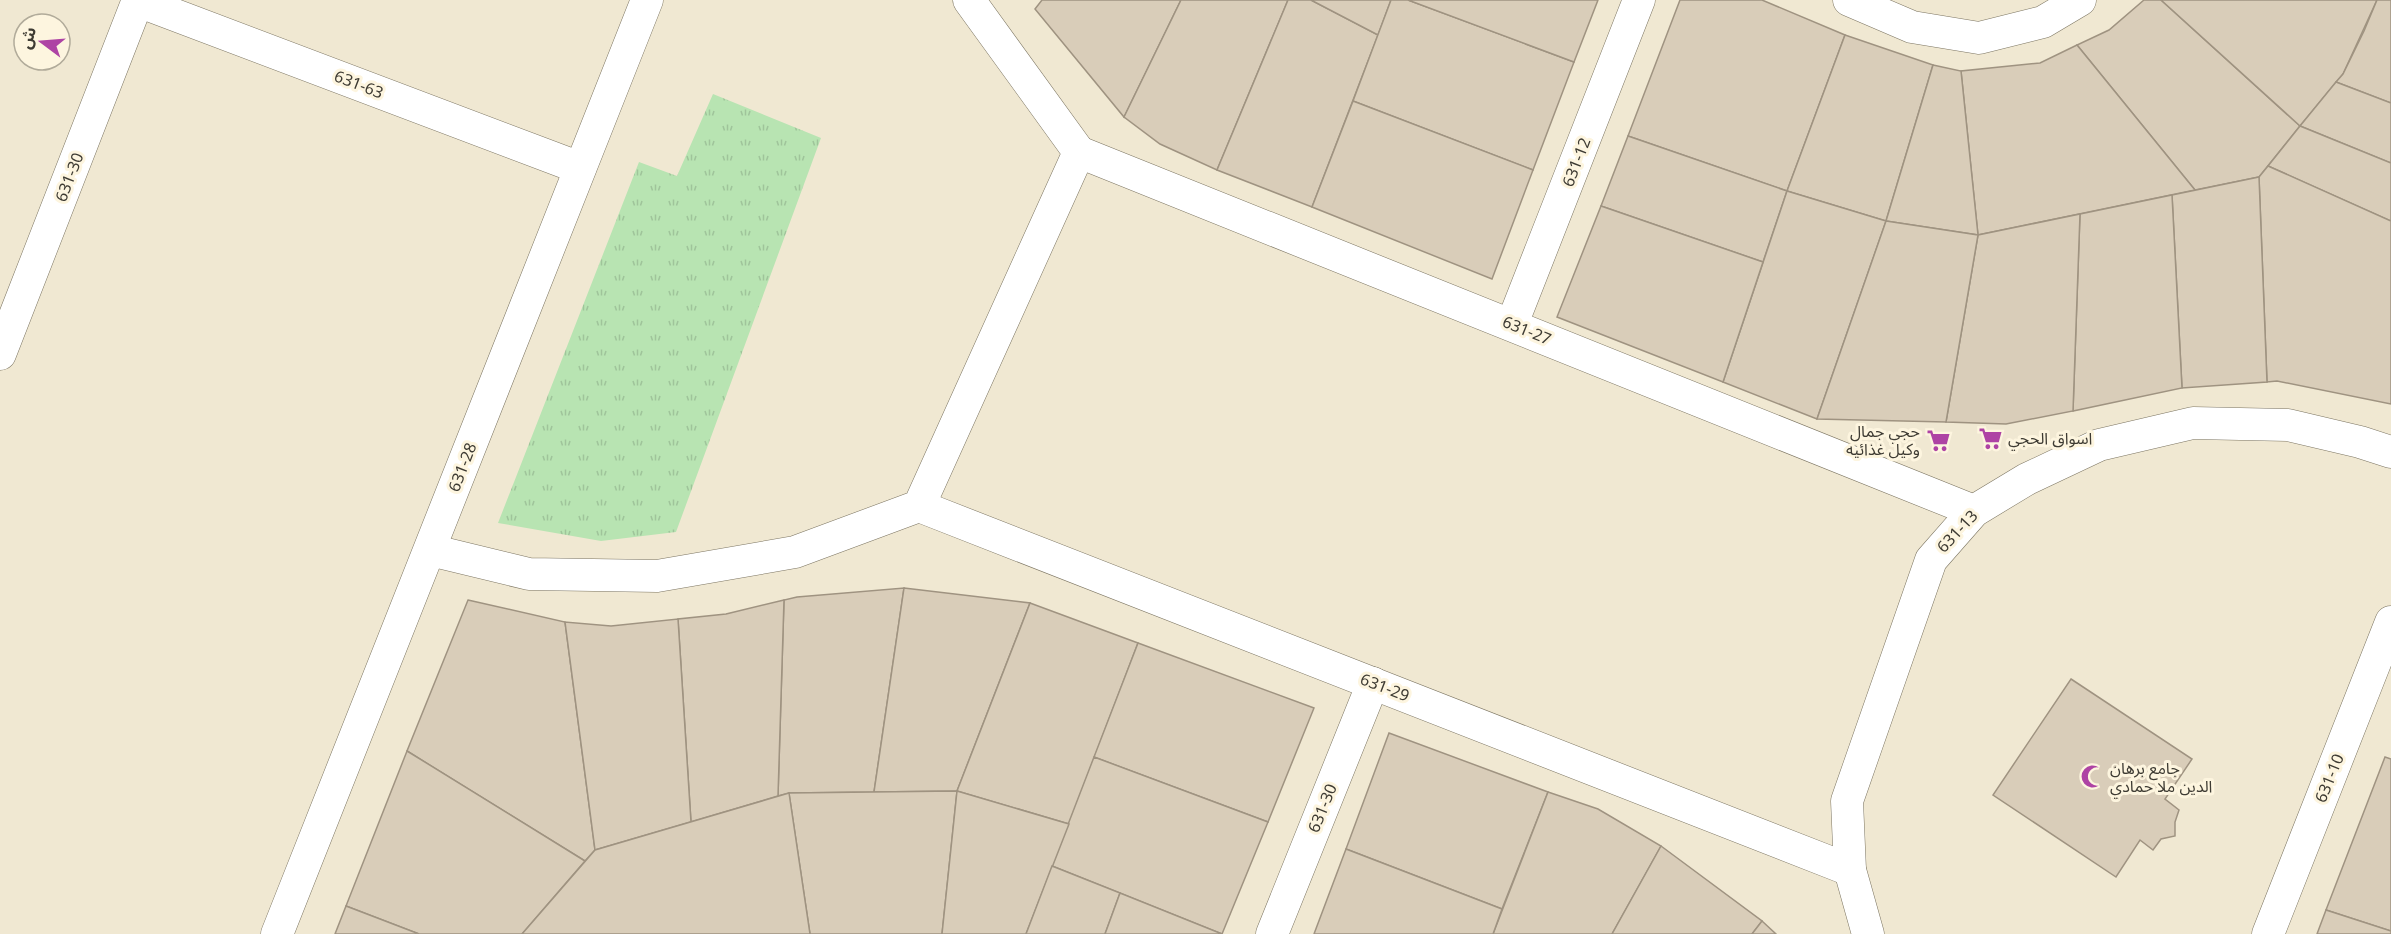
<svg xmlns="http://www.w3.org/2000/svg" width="2391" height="934" font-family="'Noto Sans','Noto Sans Arabic',sans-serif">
	<defs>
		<pattern id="grass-tufts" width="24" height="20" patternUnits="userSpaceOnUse" patternTransform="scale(1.5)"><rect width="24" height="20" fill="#b8e4b2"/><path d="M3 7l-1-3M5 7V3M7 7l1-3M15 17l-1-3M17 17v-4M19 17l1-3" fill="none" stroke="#9fc49a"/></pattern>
	</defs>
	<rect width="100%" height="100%" fill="#f0e8d2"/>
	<polygon fill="url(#grass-tufts)" points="713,94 821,138 676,532 601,541 498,523 639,162 677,176"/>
	<g fill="#d9cdb9" stroke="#9f9381" stroke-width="1.5">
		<polygon points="1042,0 1181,0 1124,117 1035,9"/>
		<polygon points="1181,0 1288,0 1217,170 1160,144 1124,117"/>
		<polygon points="1288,0 1311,0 1378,35 1312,207 1217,170"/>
		<polygon points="1311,0 1391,0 1378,35"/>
		<polygon points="1391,0 1408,0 1574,62 1533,170 1353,101"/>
		<polygon points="1408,0 1598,0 1574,62"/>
		<polygon points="1680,0 1762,0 1845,35 1787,191 1628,136"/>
		<polygon points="2144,0 2161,0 2300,126 2259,177 2195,190 2077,45 2109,30"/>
		<polygon points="2161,0 2377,0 2343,74 2300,126"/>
		<polygon points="2377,0 2391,0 2391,103 2336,82 2343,74 2364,31"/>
		<polygon points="1845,35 1933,65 1886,221 1787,191"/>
		<polygon points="2077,45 2195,190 1978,235 1961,71 2040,63"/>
		<polygon points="1933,65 1961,71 1978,235 1886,221"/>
		<polygon points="2336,82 2391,103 2391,163 2300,126"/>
		<polygon points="1353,101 1533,170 1492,279 1312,207"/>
		<polygon points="2300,126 2391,163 2391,221 2268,166"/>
		<polygon points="1628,136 1787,191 1763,262 1601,206"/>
		<polygon points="2268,166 2391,221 2391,404 2277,381 2267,382 2259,177"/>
		<polygon points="2259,177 2267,382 2182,388 2172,195"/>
		<polygon points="1787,191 1886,221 1817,419 1723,382"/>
		<polygon points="2172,195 2182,388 2073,411 2080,214"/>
		<polygon points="1601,206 1763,262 1723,382 1557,317"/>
		<polygon points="2080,214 2073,411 2006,424 1946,422 1978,235"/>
		<polygon points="1886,221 1978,235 1946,422 1817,419"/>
		<polygon points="904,588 874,792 789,793 778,796 784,600 797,597"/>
		<polygon points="904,588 1030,603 957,791 874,792"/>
		<polygon points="468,600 565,622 595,850 585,861 407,751"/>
		<polygon points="784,600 778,796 691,822 678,619 726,614"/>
		<polygon points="1030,603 1138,643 1069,824 957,791"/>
		<polygon points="678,619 691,822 595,850 565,622 611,626"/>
		<polygon points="1138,643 1314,708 1268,822 1094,757"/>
		<polygon points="2071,679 2192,759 2165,799 2179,810 2175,822 2175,836 2161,839 2153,850 2140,840 2116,877 1993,795"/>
		<polygon points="1389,733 1548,792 1502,909 1346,849"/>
		<polygon points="407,751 585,861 522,934 419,934 346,906"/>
		<polygon points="1094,757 1268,822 1222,934 1052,866"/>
		<polygon points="2385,757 2391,759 2391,931 2326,910"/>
		<polygon points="957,791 942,934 810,934 789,793"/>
		<polygon points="957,791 1069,824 1026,934 942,934"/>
		<polygon points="1548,792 1598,809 1661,846 1612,934 1493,934"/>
		<polygon points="789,793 810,934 522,934 595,850"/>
		<polygon points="1661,846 1762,921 1752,934 1612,934"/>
		<polygon points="1346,849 1502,909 1493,934 1314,934"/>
		<polygon points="1052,866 1120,893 1105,934 1026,934"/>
		<polygon points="1120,893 1222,934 1105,934"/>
		<polygon points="346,906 419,934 335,934"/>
		<polygon points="2326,910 2391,931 2391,934 2317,934"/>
		<polygon points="1762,921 1776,934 1752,934"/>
	</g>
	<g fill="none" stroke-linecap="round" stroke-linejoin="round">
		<defs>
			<g id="street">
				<polyline points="1849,0 1912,27 1979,38 2043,22 2080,0"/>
				<polyline points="138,1 580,168"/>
				<polyline points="1079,152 1974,511"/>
				<polyline points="1512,324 1639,0"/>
				<polyline points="0,354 138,0"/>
				<polyline points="919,506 1850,870"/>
				<polyline points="430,550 529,574 657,576 795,552 919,506 1079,152 969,0"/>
				<polyline points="277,934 647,0"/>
				<polyline points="1272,934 1373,683"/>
				<polyline points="1868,934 1850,870 1847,801 1931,560 1974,511 2027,479 2099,445 2193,423 2288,425 2360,442 2391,452"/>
				<polyline points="2268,934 2391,622"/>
			</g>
		</defs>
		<use href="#street" stroke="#7c7562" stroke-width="33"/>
		<use href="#street" stroke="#fff" stroke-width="32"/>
	</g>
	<defs>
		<symbol id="supermarket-bare" viewBox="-9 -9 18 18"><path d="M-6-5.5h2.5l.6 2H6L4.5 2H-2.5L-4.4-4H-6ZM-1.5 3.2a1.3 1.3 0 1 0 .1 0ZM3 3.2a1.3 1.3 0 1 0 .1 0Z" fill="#ae43a4" stroke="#fdf5df" stroke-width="2.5" paint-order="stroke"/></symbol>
		<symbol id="mosque-bare" viewBox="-9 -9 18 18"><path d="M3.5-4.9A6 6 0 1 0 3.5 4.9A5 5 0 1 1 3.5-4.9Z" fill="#ae43a4" stroke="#fdf5df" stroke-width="2.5" paint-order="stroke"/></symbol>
	</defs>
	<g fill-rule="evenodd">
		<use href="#supermarket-bare" x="1974" y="422" width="33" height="33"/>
		<use href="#supermarket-bare" x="1922" y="424" width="33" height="33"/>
		<use href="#mosque-bare" x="2076" y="760" width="33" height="33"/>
	</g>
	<g text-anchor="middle" stroke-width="6" stroke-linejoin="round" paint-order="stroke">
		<g font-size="16" fill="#3e3b33" stroke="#fdf5df">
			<text transform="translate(359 84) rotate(21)" y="6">631-63</text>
			<text transform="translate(1576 162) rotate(-69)" y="6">631-12</text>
			<text transform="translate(69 177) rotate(-69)" y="6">631-30</text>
			<text transform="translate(1527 330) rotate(22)" y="6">631-27</text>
			<text transform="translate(462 467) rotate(-69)" y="6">631-28</text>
			<text transform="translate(1957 531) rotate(-47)" y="6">631-13</text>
			<text transform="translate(1385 687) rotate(21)" y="6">631-29</text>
			<text transform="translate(2329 778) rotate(-68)" y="6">631-10</text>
			<text transform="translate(1322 808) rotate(-68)" y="6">631-30</text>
		</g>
		<g font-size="16" fill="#3e3b33" stroke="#fdf5df" text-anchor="start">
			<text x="1920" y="437" text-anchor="end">حجي جمال<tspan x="1920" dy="18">وكيل غذائيه</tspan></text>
			<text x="2008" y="444">اسواق الحجي</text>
			<text x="2110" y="774">جامع برهان<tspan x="2110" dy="18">الدين ملا حمادي</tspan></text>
		</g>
	</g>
	<g transform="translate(42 42) rotate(286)"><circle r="28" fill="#fdf5df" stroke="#b1ab9a" stroke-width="1.5"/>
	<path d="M0-4.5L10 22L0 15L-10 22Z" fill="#ae43a4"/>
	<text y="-9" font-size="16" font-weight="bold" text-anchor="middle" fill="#3e3b33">ش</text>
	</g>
</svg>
